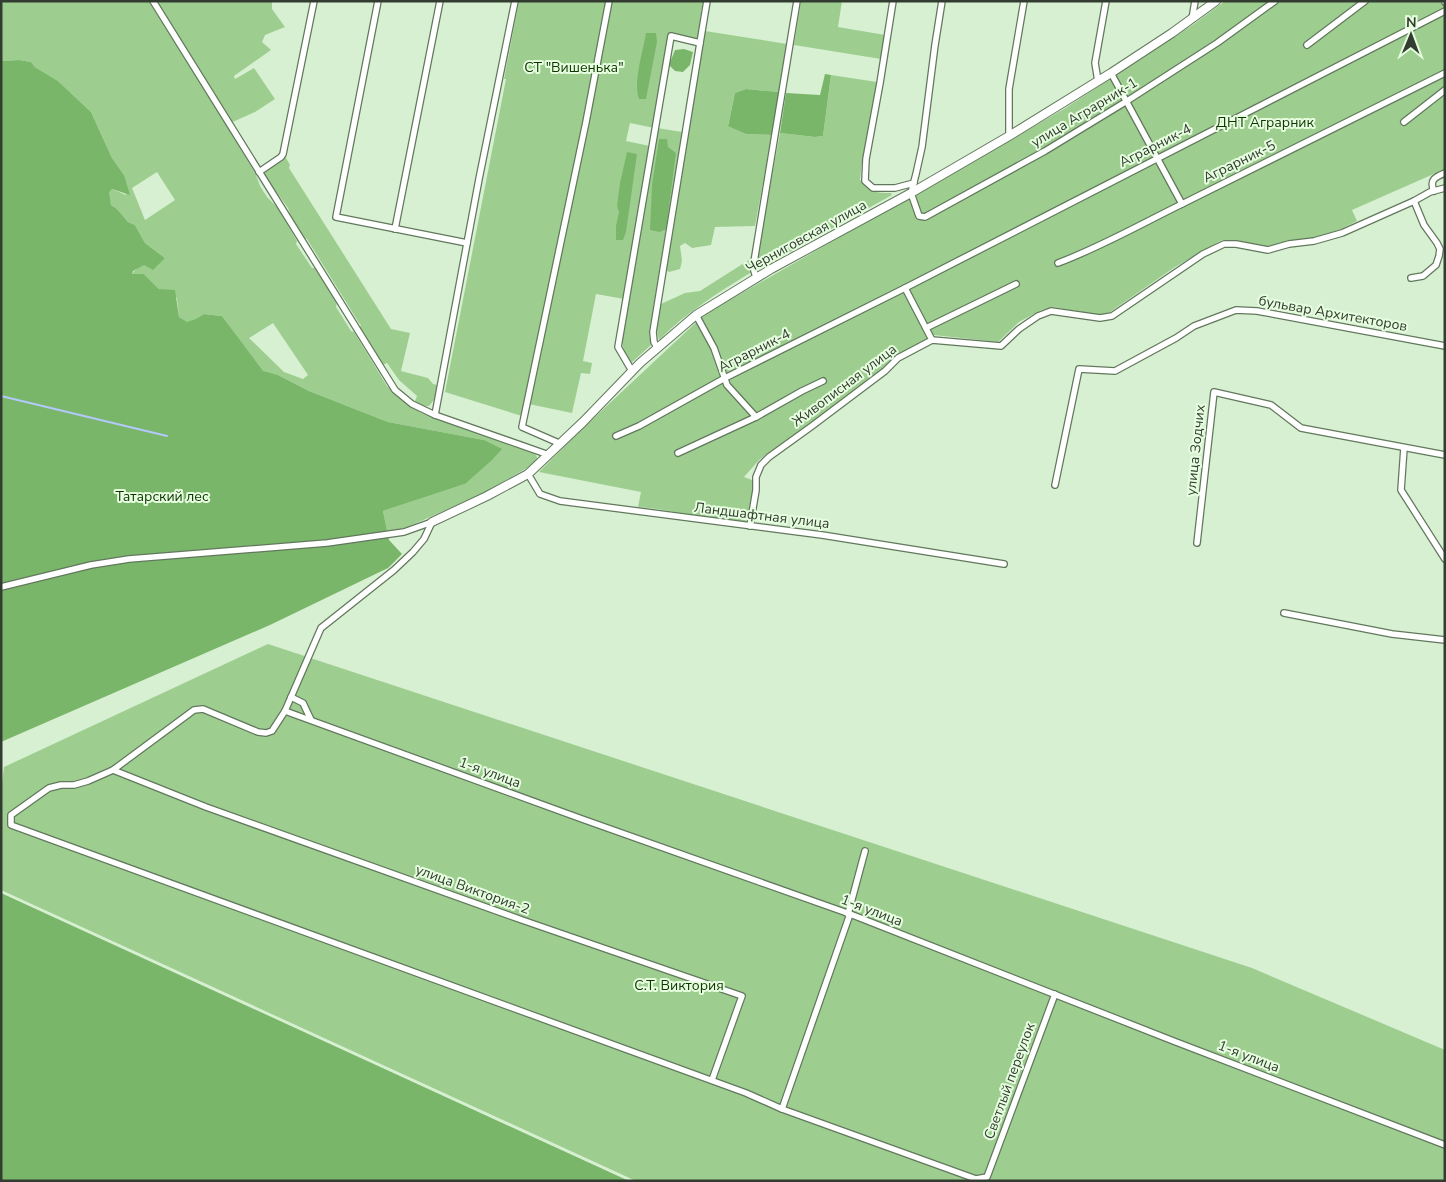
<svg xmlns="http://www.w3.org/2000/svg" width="1446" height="1182" font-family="'Nunito Sans',sans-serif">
	<rect width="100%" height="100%" fill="#d8f0d2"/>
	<g fill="#9dce90" fill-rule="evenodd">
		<path d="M1 1H272V9L285 27 265 35 262 42 271 50 234 76 235 79 254 68 275 99 255 112 226 125 256 175 260 186 267 197 277 207 297 241 296 244 312 268H315L337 303 336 307 351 331 354 332 387 386 410 406 421 413 535 454 537 457V461L532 465 484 493 403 529 387 531 383 511 465 484 484 440 388 422 309 391 278 375 263 372 222 316 204 314 196 320 187 323 179 317 177 298 159 289 144 274H132C138 264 154 262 165 258L145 243 135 225 128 222 117 209 111 205 108 192 112 189 126 195 124 175 112 158 91 112 58 81 35 67 31 62 19 60 1 61ZM157 172 175 200 145 220 132 188ZM273 323 308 375 303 379 284 372 249 338Z"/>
		<polygon points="519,1 703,1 697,39 671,34 654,128 630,123 626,141 650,146 624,299 596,294 583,361 592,363 590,374 581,373 572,413 524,403 522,416 445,392 506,79 504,79"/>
		<polygon points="801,1 842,1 838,27 885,35 881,59 794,45"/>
		<polygon points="1225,1 1445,1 1445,169 1352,210 1357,221 1339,230 1311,240 1288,241 1265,247 1222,240 1175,267 1110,312 1100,315 1052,307 1041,310 1019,322 998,342 934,335 889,363 833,408 760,459 744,477 752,480 752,496 747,520 740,523 657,509 638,507 641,492 539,472 581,430 705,314 1064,109 1194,24"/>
		<polygon points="705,31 787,44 779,92 746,89 735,93 728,125 746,134 772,135 755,226 715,227 711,245 692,248 685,243 680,246 682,261 680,269 669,272 666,270"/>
		<path d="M831 75 877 82 862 162 860 180C871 192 875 193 891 193L892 195 759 269 756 262 780 133 815 137 823 136Z"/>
		<path d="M657 128 682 132 649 333 651 345 631 363C624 354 622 347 622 335Z"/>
		<polygon points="285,156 290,165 289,168 391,329 410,333 401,371 428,378 433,384 437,385 434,400 429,406 423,406 415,401 417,396 399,380 387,363 383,365 359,328 361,325 359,323 307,239 303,238 292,220 288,208 264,175 265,171"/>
		<path d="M752 258 750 273C718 293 685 313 659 340 655 327 658 317 661 304L685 293 700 291Z"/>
		<polygon points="268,644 1252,968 1445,1050 1445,1181 636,1181 1,890 1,793 4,767"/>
	</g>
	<g fill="#7ab66a">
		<path d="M646 33H656L657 42 646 99H639C633 81 643 52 646 33Z"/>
		<polygon points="684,49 693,52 690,65 683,72 675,71 669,65 675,50"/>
		<polygon points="19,60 31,62 35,67 58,81 91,112 112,158 124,175 130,195 112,189 109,192 111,205 117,209 128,222 135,225 145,243 165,258 153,270 144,265 133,271 132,274 144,274 159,289 175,290 179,317 187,322 196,319 204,314 222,316 263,371 278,375 309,391 388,422 484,440 502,449 492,460 465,484 383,511 389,540 402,554 388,568 270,625 1,742 1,61"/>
		<polygon points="825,74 831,75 823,136 815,137 780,133 786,93 820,95"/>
		<polygon points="746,89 779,92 772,135 746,134 728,126 735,93"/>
		<polygon points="659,139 667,139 668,147 676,153 666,229 660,232 650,230 652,185"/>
		<polygon points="627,152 637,154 626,232 623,240 616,240 616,226 619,212 617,206 620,183"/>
		<polygon points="1,893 629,1181 1,1181"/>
	</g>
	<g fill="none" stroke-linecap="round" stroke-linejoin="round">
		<polyline stroke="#b2c9fa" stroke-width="2" points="1,396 167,436"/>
		<defs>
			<g id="minor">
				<polyline points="153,1 395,390 412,404 435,415 549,455"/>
				<polyline points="378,1 336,217 467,243"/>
				<polyline points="893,1 880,83 866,159 865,181 873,188 895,188 914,183"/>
				<polyline points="942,1 935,45 922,147 916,174 911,193 919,216 925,217 1045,151 1127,101 1217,43 1275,1"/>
				<polyline points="1445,1 1445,2"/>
				<polyline points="1192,19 1195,1"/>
				<polyline points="1307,45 1365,1"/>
				<polyline points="1111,73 1182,204 1445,73"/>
				<polyline points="1098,81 1095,63 1106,1"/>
				<polyline points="1404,122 1445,90"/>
				<polyline points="1009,136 1009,89 1024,1"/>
				<polyline points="259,172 281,157 283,154 314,1"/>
				<path d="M1434 191C1429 180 1435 177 1445 173"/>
				<polyline points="395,229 440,1"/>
				<path d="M1058 263C1101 247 1141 224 1182 204"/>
				<polyline points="756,277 754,271 754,262 797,1"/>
				<polyline points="1411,278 1423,276 1436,265 1439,256 1440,249 1437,243 1424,225 1414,201"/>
				<polyline points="696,315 714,348 727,385 756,417"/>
				<polyline points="926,328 1016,284"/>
				<polyline points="932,340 905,288 1445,11"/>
				<polyline points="657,347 654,342 653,332 700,43"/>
				<polyline points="632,371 618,347 671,36 700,43 707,1"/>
				<polyline points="435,415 479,179 515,1"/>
				<polyline points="616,436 639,426 725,378 905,288"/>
				<polyline points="561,444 522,427 586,122 609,1"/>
				<polyline points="1404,448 1401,490 1445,559"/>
				<polyline points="678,453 756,417 802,391 823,381"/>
				<polyline points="528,474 540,494 560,501 822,535 1004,564"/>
				<polyline points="1055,485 1079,369 1115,371 1176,338 1194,326 1236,310 1257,311 1445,346"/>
				<polyline points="432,522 424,539 413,552 394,570 321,628 285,711 272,731 266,733 258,732 203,709 194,710 113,770 88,781 74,785 61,785 49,788 11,815 11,825 746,1093 782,1109 976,1179 987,1177 1055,994"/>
				<polyline points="750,526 756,490 756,477 761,465 769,457 812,426 885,371 898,358 932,340 1001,346 1019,329 1038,316 1051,311 1100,318 1112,316 1203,254 1224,244 1236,244 1268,250 1289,244 1314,241 1342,233 1414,201 1430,192 1445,188"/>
				<polyline points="1197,543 1214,392 1271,405 1301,428 1445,455"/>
				<polyline points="1,587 91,565 129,559 327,543 404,532 432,522"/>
				<polyline points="1284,613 1392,634 1445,640"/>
				<polyline points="291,697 303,703 311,720"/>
				<polyline points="285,711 582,819 850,914 1176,1042 1445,1145"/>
				<polyline points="113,770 206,807 522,920 742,996 712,1080"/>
				<polyline points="848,914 865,851"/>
				<polyline points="782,1109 850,914"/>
			</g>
			<polyline id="tertiary" points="432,522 487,496 528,474 583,422 640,363 696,315 771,269 911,193 1009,136 1111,73 1172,33 1216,1"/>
		</defs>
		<use href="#minor" stroke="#62785d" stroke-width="8"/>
		<use href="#tertiary" stroke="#62785d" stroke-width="10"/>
		<use href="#minor" stroke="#fff" stroke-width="5.5"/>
		<use href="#tertiary" stroke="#fff" stroke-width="8"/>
	</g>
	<g text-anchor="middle" stroke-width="4" stroke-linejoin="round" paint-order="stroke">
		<g font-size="14" fill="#0d3500" stroke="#e6fedf">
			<text x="574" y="72">СТ "Вишенька"</text>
			<text x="1265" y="127">ДНТ Аграрник</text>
			<text x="162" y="501">Татарский лес</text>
			<text x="679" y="990">С.Т. Виктория</text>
		</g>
		<g font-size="14" fill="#323c30" stroke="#e6fedf">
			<text transform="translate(1084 112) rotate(-31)" y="5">улица Аграрник-1</text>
			<text transform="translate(1155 145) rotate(-27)" y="5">Аграрник-4</text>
			<text transform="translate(1239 161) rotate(-26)" y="5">Аграрник-5</text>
			<text transform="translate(806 236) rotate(-29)" y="5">Черниговская улица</text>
			<text transform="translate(1333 313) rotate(10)" y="5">бульвар Архитекторов</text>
			<text transform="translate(754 350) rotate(-27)" y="5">Аграрник-4</text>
			<text transform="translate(844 385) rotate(-37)" y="5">Живописная улица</text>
			<text transform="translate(1195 450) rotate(-84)" y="5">улица Зодчих</text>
			<text transform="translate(762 515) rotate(7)" y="5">Ландшафтная улица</text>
			<text transform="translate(490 772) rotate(20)" y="5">1-я улица</text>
			<text transform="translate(473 889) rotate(20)" y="5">улица Виктория-2</text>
			<text transform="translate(872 910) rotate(21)" y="5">1-я улица</text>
			<text transform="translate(1249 1056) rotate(21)" y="5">1-я улица</text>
			<text transform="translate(1009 1081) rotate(-70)" y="5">Светлый переулок</text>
		</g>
	</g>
	<rect width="1446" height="1182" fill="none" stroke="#323c30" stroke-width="5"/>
	<g transform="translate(1411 35) rotate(1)" stroke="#e6fedf" stroke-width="4" paint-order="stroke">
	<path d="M0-4L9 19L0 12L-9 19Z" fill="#323c30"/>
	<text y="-8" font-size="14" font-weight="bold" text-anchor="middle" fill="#323c30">N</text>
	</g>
</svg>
